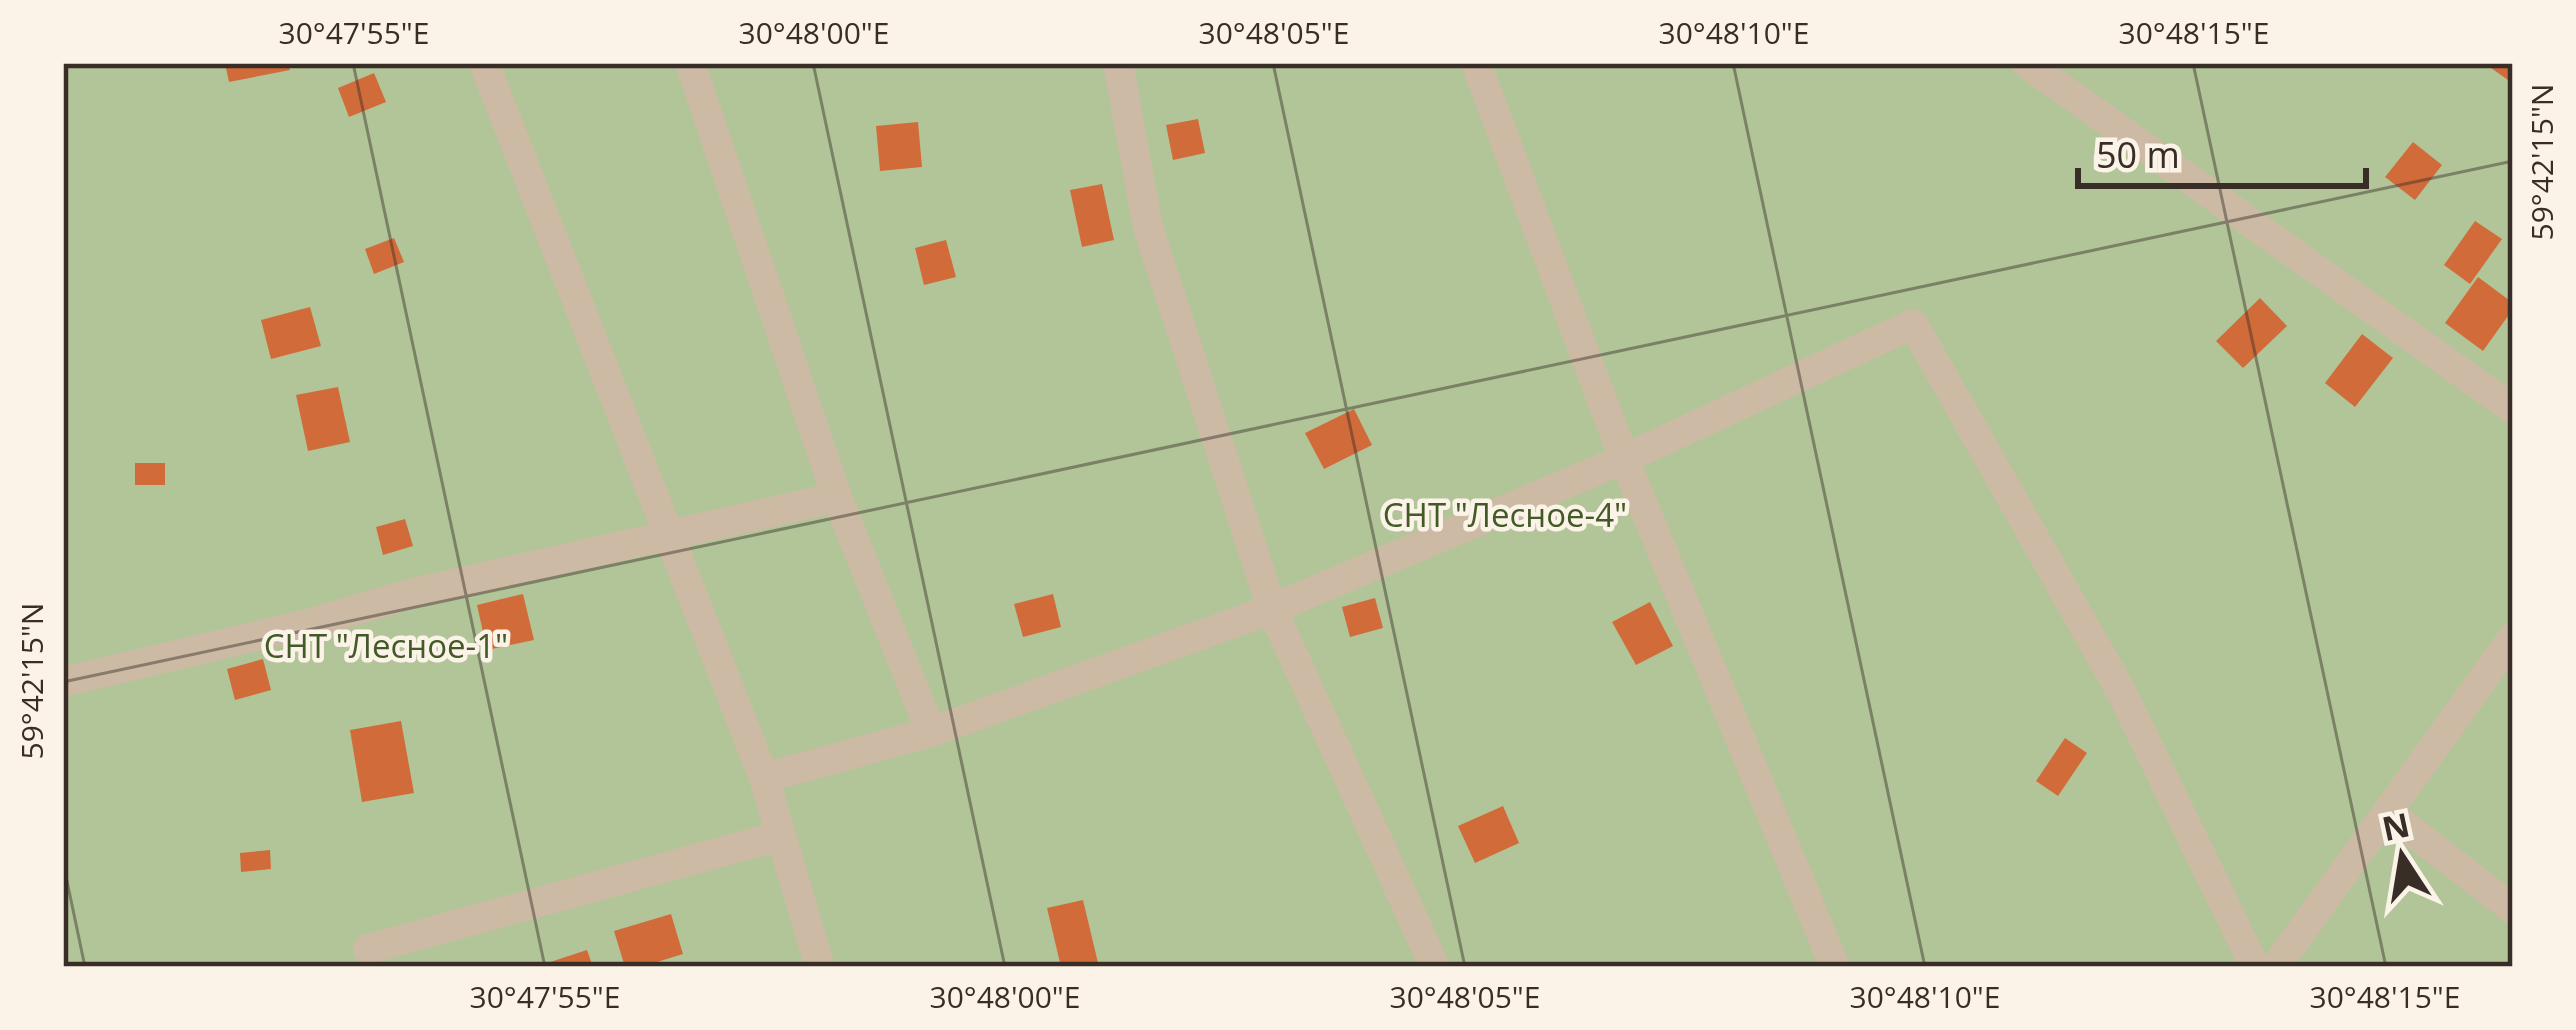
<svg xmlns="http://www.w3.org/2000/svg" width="2576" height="1030" font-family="'Open Sans',sans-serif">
	<rect width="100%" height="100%" fill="#f4eada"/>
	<polygon fill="#b2c598" points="63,63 2513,63 2513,967 66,967 63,957"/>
	<g fill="#d26b3a">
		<polygon points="225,63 288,63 290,70 229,82"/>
		<polygon points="2484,63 2513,63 2513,73 2508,80"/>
		<polygon points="374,73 386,102 349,117 338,88"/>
		<polygon points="1198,119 1205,153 1173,160 1166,125"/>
		<polygon points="918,122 922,167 880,171 876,126"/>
		<polygon points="2413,142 2442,165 2415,200 2385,177"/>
		<polygon points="1102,184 1114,240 1082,247 1070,190"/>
		<polygon points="2475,221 2502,239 2470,284 2444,265"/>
		<polygon points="394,238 404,262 374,274 365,249"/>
		<polygon points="946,240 956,277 924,285 915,248"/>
		<polygon points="2478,277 2513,303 2513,309 2483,351 2445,323"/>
		<polygon points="2260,298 2287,326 2243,368 2216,341"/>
		<polygon points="310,307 321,346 271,359 261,320"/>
		<polygon points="2362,334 2393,358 2355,407 2325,383"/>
		<polygon points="338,387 350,442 308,451 296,395"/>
		<polygon points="1354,409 1372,445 1324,469 1305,433"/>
		<rect x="135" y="463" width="30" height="22"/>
		<polygon points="405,519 413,546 383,555 376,527"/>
		<polygon points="523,594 534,640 487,650 477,605"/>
		<polygon points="1053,594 1061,627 1023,637 1014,604"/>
		<polygon points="1375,598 1383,628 1350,637 1342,607"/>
		<polygon points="1650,602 1673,646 1636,665 1612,622"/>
		<polygon points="263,659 271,690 235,700 227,669"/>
		<polygon points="401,721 414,793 362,802 350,730"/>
		<polygon points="2065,738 2087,753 2058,796 2036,781"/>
		<polygon points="1503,806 1519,843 1475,863 1458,826"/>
		<polygon points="270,850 271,869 241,872 240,853"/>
		<polygon points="1083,900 1099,967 1061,967 1047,908"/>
		<polygon points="671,914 683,954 641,967 625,967 614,931"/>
		<polygon points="587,950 593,967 538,967 538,966"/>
	</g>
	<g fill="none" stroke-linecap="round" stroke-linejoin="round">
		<g stroke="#cdbaa4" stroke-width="30">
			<polyline points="484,63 764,778 820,967"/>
			<polyline points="690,63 837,497 931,732"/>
			<polyline points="1118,63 1148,227 1272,609 1435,967"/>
			<polyline points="1476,63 1624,459 1835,967"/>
			<polyline points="2026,63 2513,409"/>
			<polyline points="63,682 311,623 414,593 837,497"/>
			<polyline points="764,778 931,732 1272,609 1624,459 1913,324 2121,691 2255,967"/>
			<polyline points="2387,812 2513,909"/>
			<polyline points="368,949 779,836"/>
			<polyline points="2276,967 2513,637"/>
		</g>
	</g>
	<path fill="none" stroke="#382e27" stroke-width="3" stroke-opacity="0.45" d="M353 63 545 967M813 63 1005 967M1273 63 1465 967M1733 63 1925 967M2193 63 2386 967M63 682 2513 161M63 862 85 967"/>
	<g text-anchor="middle" stroke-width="9" stroke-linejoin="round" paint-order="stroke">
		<g font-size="33" fill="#435928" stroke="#fbf3e7">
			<text x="1505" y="527">СНТ "Лесное-4"</text>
			<text x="386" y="658">СНТ "Лесное-1"</text>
		</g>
	</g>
	<rect width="2576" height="1030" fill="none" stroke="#fbf3e7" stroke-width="132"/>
	<g transform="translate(2402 856) rotate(348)" stroke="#fbf3e7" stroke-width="9" paint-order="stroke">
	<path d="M0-9L21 45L0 30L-21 45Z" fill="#382e27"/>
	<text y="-18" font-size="33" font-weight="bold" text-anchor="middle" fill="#382e27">N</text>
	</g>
	<path d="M2078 168v18h288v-18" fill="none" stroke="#382e27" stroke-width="6"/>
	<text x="2096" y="168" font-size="36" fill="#382e27" stroke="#fbf3e7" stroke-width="9" paint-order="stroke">50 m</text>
	<rect x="66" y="66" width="2444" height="898" fill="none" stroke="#382e27" stroke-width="4.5"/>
	<g font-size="30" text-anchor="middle" fill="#382e27">
		<text x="354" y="44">30°47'55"E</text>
		<text x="814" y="44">30°48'00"E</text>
		<text x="1274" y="44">30°48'05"E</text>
		<text x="1734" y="44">30°48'10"E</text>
		<text x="2194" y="44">30°48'15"E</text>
		<text transform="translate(2543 162) rotate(-90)" y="10">59°42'15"N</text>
		<text transform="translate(33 681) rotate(-90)" y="10">59°42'15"N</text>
		<text x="545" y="1008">30°47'55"E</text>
		<text x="1005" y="1008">30°48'00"E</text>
		<text x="1465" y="1008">30°48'05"E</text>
		<text x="1925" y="1008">30°48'10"E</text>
		<text x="2385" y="1008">30°48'15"E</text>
	</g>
</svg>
